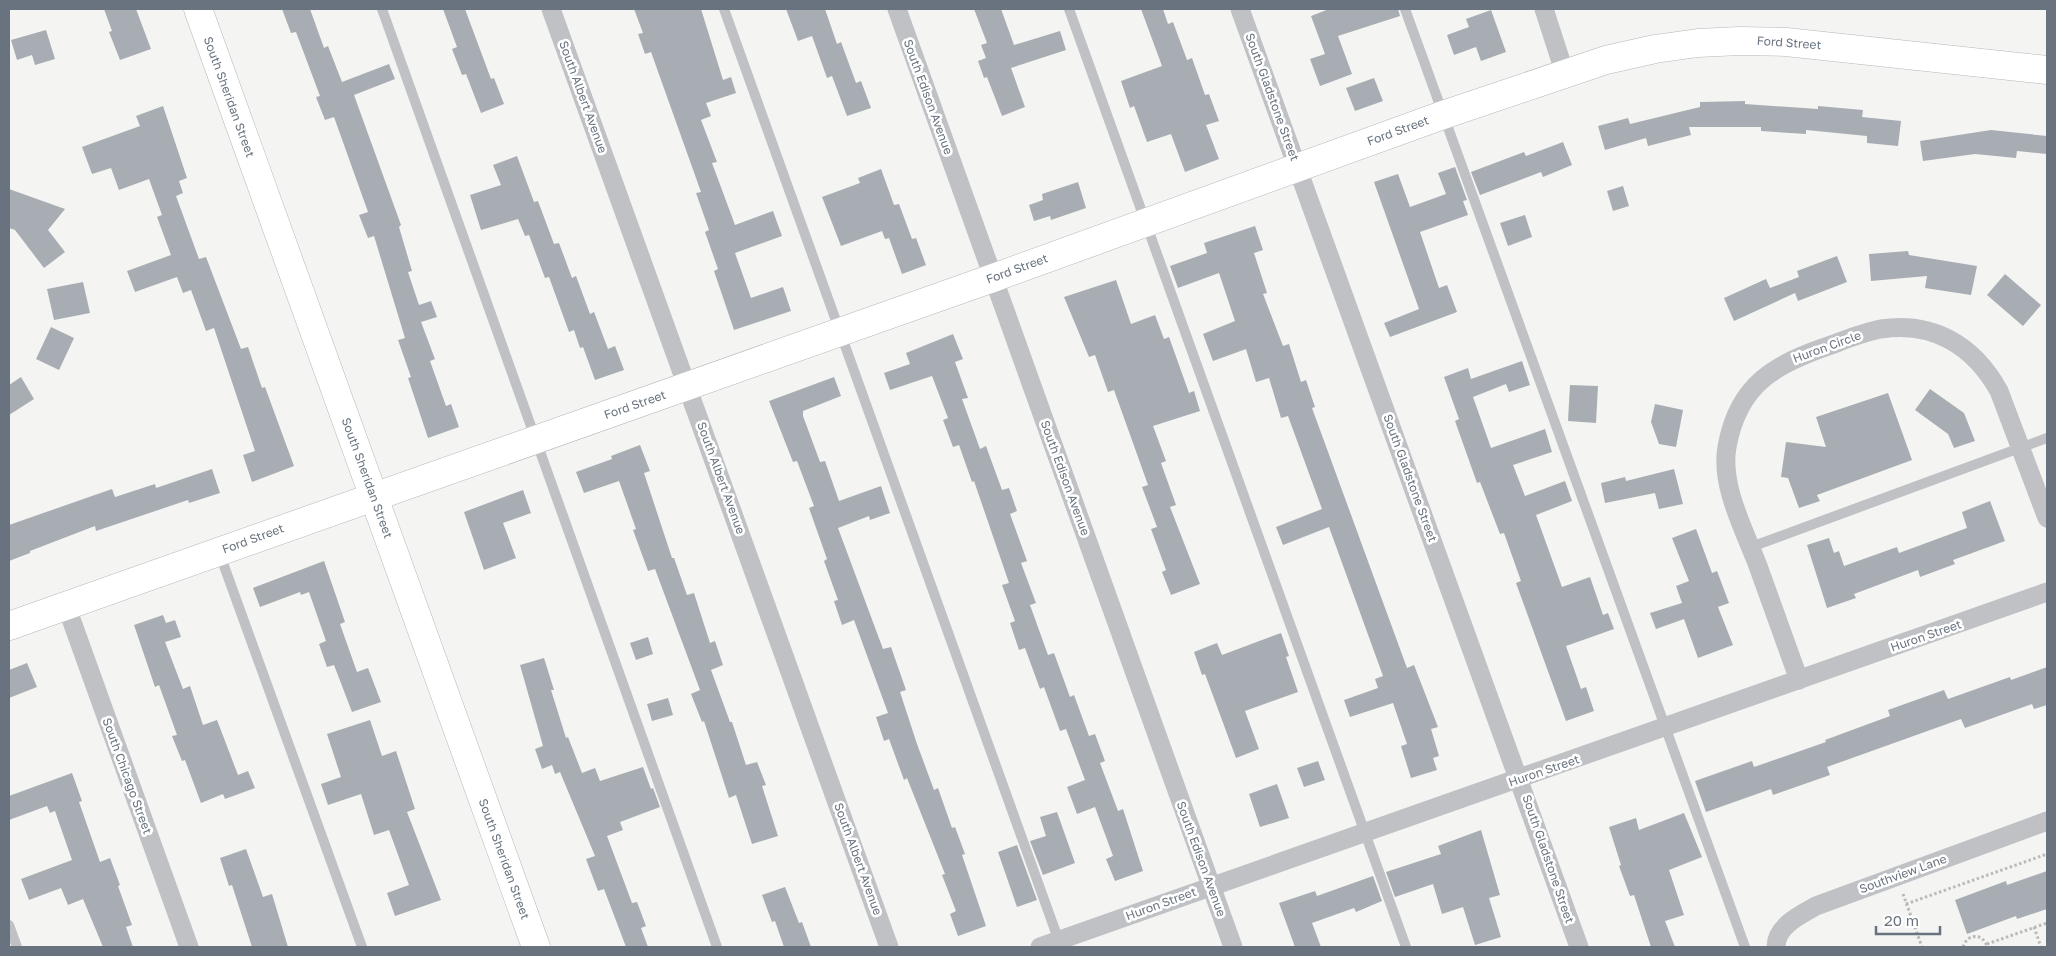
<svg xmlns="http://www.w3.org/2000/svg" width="2056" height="956" font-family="'Golos Text',sans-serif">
	<rect width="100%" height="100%" fill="#f4f5f2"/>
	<g fill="#a8adb3">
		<polygon points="104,9 136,9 151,49 120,60 109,32 112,31"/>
		<polygon points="282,9 310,9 324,48 328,46 342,82 389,64 395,79 354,95 401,225 399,227 412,271 408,272 419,305 431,301 437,317 421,322 435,359 430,361 446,406 451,404 459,427 428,438 408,378 411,377 398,340 405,338 374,236 368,238 359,215 368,212 334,117 325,120 316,97 320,96 296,32 291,33"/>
		<polygon points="443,9 465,9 491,79 494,78 504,104 481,113 466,74 462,75 452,49 457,47"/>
		<polygon points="634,9 701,9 723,80 731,77 736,93 706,103 711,116 701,120 717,162 712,163 735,225 773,211 782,236 735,253 751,298 783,287 791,311 734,330 714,271 718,269 705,232 709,230 696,193 701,192 651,52 645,54 638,34 643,33"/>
		<polygon points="786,9 825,9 837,44 841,42 856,83 861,81 871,108 847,116 832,76 827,78 812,36 798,41"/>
		<polygon points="974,9 1001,9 1014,45 1060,31 1066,50 1011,68 1025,107 1002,116 987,77 984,78 978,61 986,58 981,45 987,43"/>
		<polygon points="1141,9 1163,9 1168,24 1173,22 1187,60 1192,58 1205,95 1209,94 1219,121 1206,125 1219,159 1185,172 1171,134 1147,142 1134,106 1130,108 1121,81 1162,66"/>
		<polygon points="1329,9 1398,9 1400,16 1338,36 1352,74 1320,86 1310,59 1325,54 1311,16"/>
		<polygon points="1491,10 1506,52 1481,61 1476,47 1454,55 1447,35 1469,27 1466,19"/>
		<polygon points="46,30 55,59 35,65 32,55 17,60 11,40"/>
		<polygon points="1374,78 1383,101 1355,111 1346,88"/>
		<polygon points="1745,101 1745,104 1818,109 1818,106 1863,110 1862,117 1901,121 1898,146 1867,143 1867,136 1806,130 1806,134 1761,131 1761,127 1689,127 1691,135 1648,146 1646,138 1605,150 1598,126 1628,118 1630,124 1700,107 1700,102"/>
		<polygon points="163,106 187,178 179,181 183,193 176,196 199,259 206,257 241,349 248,347 262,388 265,387 294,466 252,482 243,455 255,451 214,328 206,331 191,290 183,293 177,277 135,292 127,271 171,255 157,217 162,215 149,179 119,190 111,168 92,174 82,147 140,126 136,116"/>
		<polygon points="1991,130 2047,136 2047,154 2017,151 2016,158 1975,154 1923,161 1920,141"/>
		<polygon points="1563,142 1572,165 1543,177 1541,172 1480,195 1471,172 1524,152 1526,156"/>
		<polygon points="517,156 534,202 538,201 554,244 559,243 572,278 576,276 590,314 594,312 608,349 615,346 624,370 595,380 583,347 580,348 574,330 569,332 549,277 545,278 529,235 525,236 518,219 481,230 470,195 501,185 493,165"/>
		<polygon points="1455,167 1467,200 1463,201 1468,215 1420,232 1439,288 1447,285 1457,312 1390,337 1384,323 1419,309 1374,182 1398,174 1410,207 1446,194 1438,173"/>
		<polygon points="881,169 894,205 899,204 912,239 916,238 926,265 902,274 889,238 885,239 882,231 841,246 822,197 860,183 858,178"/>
		<polygon points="1078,182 1086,208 1051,220 1050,216 1034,221 1029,205 1043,200 1042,194"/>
		<polygon points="1623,186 1629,206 1613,211 1607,191"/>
		<polygon points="9,189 65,209 48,230 65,252 44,268 15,230 9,228"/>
		<polygon points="1525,215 1532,237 1508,246 1500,223"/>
		<polygon points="1255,226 1263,250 1254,253 1267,293 1263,294 1283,346 1289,344 1301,382 1306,380 1315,407 1312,408 1407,668 1414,665 1438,727 1431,729 1439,756 1433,758 1437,770 1411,778 1401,746 1407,744 1393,703 1350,717 1344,700 1378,688 1375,679 1383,676 1329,527 1283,545 1276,527 1322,509 1288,416 1281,418 1269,378 1256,382 1246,349 1213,361 1203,334 1235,321 1219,273 1178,288 1170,266 1207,253 1204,243"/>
		<polygon points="1908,251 1909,255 1977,266 1971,295 1925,288 1927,276 1871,281 1869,254"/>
		<polygon points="1837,256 1847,282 1798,301 1795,293 1734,321 1724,298 1766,279 1770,288 1799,277 1797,271"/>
		<polygon points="2005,274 2041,305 2023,326 1987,295"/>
		<polygon points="1116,280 1131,324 1155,315 1164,339 1169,337 1189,393 1194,391 1200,411 1153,426 1166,461 1161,463 1176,505 1170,507 1200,584 1171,595 1162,572 1166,570 1151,529 1157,527 1142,487 1148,485 1133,443 1114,390 1108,392 1095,355 1089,357 1064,297"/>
		<polygon points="83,282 90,313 54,320 47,289"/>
		<polygon points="51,327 74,338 59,370 36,359"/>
		<polygon points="953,334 963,359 955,362 968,398 962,399 980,449 986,446 1002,490 1009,488 1017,511 1010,514 1027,561 1021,563 1036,603 1030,605 1048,655 1054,653 1070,697 1074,695 1089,736 1095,734 1105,761 1100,763 1118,811 1123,809 1143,871 1115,881 1106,859 1113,856 1095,807 1077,814 1067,787 1085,780 1066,729 1060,731 1044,687 1040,689 1025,648 1019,650 1010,623 1015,621 1002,585 1009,583 974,481 972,482 959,445 953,447 943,420 948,418 932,376 890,390 884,373 910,364 906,353"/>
		<polygon points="1522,361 1530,385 1509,392 1506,384 1473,397 1491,448 1545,429 1552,452 1513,465 1525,496 1565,481 1572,501 1536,515 1562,587 1590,577 1603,615 1608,613 1614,629 1566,646 1581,689 1586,687 1594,711 1566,721 1516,583 1521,581 1504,533 1500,534 1480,482 1477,483 1455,421 1459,419 1444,377 1468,368 1471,379"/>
		<polygon points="21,377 34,399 9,415 9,385"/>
		<polygon points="834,377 841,396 803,411 803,416 820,462 825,461 839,501 881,486 890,513 870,520 869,516 838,528 883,649 891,647 906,690 900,692 917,744 934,790 938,788 952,828 955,827 965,854 962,855 986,926 958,936 950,914 956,911 942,875 945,874 907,778 904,780 889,739 884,741 876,717 888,713 854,620 842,625 834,601 838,600 824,561 827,559 809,508 814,506 797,461 793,462 769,401"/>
		<polygon points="1570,385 1598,386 1596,423 1568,421"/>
		<polygon points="1930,389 1964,413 1975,441 1954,448 1948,434 1915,410"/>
		<polygon points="1888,393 1912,460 1817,495 1820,501 1799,508 1788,478 1781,477 1786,442 1826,447 1816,417"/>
		<polygon points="1655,404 1683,410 1676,447 1659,444 1651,422"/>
		<polygon points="640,445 650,471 644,473 672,558 674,558 687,595 694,593 710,643 715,641 723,665 711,670 730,722 732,722 746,765 757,762 766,785 762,786 778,836 752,844 736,795 729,798 704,721 702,722 691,694 700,690 655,569 648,571 633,530 636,529 619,481 584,493 576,472 612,459 611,456"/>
		<polygon points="212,469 220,493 189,503 188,500 96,531 95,526 30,551 30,553 9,561 9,525 112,489 115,497 155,484 156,488"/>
		<polygon points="1674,469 1683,504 1659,509 1655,493 1605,503 1601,483 1625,477 1626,481"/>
		<polygon points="523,490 531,513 503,523 516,558 484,570 464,512"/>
		<polygon points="1990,501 2005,541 1953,560 1955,564 1920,577 1918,570 1854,594 1856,598 1827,608 1807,545 1829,538 1834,553 1839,551 1844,566 1897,547 1899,553 1967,528 1962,512"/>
		<polygon points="1696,529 1712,573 1717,571 1729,603 1718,607 1733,645 1698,658 1684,619 1656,629 1650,613 1682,603 1676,586 1689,581 1672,538"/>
		<polygon points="324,561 345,622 340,624 357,672 368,668 381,702 352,712 334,665 327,667 319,644 326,641 309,592 301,595 300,592 260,607 253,588"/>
		<polygon points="163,615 166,623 175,620 181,637 165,642 183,689 190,686 203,725 217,720 238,775 248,771 255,788 225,799 223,794 201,803 185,760 182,761 172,736 177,735 159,685 155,687 134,625"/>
		<polygon points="1281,633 1289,656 1286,657 1298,692 1245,711 1259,749 1236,758 1205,674 1202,675 1194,652 1217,643 1222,655"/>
		<polygon points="648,637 653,654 636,660 630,643"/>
		<polygon points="544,658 554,690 551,690 566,738 568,737 582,773 595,768 600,781 643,767 651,789 653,788 660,807 620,822 623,830 607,836 632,903 637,902 646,926 641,928 648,947 626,947 604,889 598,891 586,859 595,856 560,772 555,774 552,765 542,769 535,749 543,746 520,665"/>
		<polygon points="27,663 37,687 9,698 9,670"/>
		<polygon points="2047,667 2047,705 2034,709 2032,704 1965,728 1961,719 1827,767 1830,775 1773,795 1771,789 1706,812 1695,781 1752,761 1754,767 1826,742 1825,740 1890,716 1888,710 1944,690 1948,699 2010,677 2011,680"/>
		<polygon points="668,698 673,715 652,721 647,704"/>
		<polygon points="370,720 382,756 396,751 415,809 407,812 441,900 395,916 387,893 409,885 389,830 374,835 361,794 328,805 321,784 341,777 327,734"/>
		<polygon points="1318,761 1325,780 1304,787 1297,768"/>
		<polygon points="72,773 82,801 79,802 100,862 110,858 120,885 118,886 132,925 126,927 133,947 103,947 83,899 68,905 61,888 29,900 21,879 72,860 55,811 50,813 47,806 9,820 9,796"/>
		<polygon points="1277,784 1289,818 1260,827 1249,794"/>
		<polygon points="1057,812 1075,863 1043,875 1030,841 1046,836 1040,817"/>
		<polygon points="1684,813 1702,857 1669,870 1684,915 1665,921 1675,947 1651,947 1634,895 1630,896 1619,866 1621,865 1609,827 1636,818 1639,830"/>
		<polygon points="1481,830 1500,895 1489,898 1501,937 1475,945 1463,907 1442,914 1433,884 1395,897 1386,872 1441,854 1438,846"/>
		<polygon points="1017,845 1037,900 1017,907 998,852"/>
		<polygon points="246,849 263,897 272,894 288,947 252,947 232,885 229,886 220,858"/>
		<polygon points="2047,871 2047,909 2017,919 2016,916 1967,934 1955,900 2006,881 2007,885"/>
		<polygon points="1373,876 1382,901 1356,912 1354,908 1312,923 1321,947 1295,947 1279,903 1315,891 1317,896"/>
		<polygon points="785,887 799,923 802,922 811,947 784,947 775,921 772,922 762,895"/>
	</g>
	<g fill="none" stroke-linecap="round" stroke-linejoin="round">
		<defs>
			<g id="secondary">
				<polyline points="198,9 536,947"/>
				<polyline points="9,626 993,278 1443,115 1606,60 1655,49 1698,43 1740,41 1786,42 2047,70"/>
			</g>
		</defs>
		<use href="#secondary" stroke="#b3b7bb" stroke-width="29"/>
		<g stroke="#b8babc" stroke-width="3" stroke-dasharray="2.5 2.5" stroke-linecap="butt">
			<polyline points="1903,894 1922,947"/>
			<polyline points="1906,904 2047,854"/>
			<polyline points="2034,927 2041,947"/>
			<polyline points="1987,944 2047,923"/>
			<path d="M1963 947C1966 938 1973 934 1982 938L1988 947"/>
		</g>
		<g stroke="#bfc1c5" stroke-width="10">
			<polyline points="382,9 717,947"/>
			<polyline points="724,9 1060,944"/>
			<polyline points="1069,9 1406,947"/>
			<polyline points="1405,9 1745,947"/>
			<polyline points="1751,547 2047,438"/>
			<polyline points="219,552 362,947"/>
			<polyline points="9,925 17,947"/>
		</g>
		<g stroke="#bfc1c5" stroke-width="19">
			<polyline points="551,9 889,947"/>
			<polyline points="897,9 1233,947"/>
			<polyline points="1240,9 1579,947"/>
			<polyline points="1544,9 1565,74"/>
			<polyline points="66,605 189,947"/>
			<path d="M1799 680C1785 642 1772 604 1758 566 1745 531 1720 486 1727 447 1738 384 1775 364 1831 345 1847 339 1864 332 1881 329 1934 321 1974 346 1999 391L2047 518"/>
			<polyline points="1040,947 2047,592"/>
			<path d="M1776 947C1776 926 1800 915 1816 906L2047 821"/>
		</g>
		<use href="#secondary" stroke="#fff" stroke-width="28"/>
	</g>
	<g text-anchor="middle" stroke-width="5" stroke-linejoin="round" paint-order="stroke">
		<g font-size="12" fill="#68737f" stroke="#fff">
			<text transform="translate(1789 43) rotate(4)" y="4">Ford Street</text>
			<text transform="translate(229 97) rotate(70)" y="4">South Sheridan Street</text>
			<text transform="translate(583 97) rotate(70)" y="4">South Albert Avenue</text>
			<text transform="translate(928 97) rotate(70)" y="4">South Edison Avenue</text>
			<text transform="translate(1272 97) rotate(70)" y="4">South Gladstone Street</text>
			<text transform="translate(1398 131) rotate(-20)" y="4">Ford Street</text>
			<text transform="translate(1017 269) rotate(-20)" y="4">Ford Street</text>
			<text transform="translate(1827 347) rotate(-20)" y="4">Huron Circle</text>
			<text transform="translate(635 405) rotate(-19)" y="4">Ford Street</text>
			<text transform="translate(367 478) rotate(70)" y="4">South Sheridan Street</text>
			<text transform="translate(721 478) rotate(70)" y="4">South Albert Avenue</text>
			<text transform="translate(1065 478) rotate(70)" y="4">South Edison Avenue</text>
			<text transform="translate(1410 478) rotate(70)" y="4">South Gladstone Street</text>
			<text transform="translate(253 539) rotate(-20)" y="4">Ford Street</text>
			<text transform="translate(1926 636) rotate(-19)" y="4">Huron Street</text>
			<text transform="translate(1544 771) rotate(-19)" y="4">Huron Street</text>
			<text transform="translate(127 776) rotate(70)" y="4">South Chicago Street</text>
			<text transform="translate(504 859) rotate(70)" y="4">South Sheridan Street</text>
			<text transform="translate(858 859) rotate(70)" y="4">South Albert Avenue</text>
			<text transform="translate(1201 859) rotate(70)" y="4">South Edison Avenue</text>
			<text transform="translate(1548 859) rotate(71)" y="4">South Gladstone Street</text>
			<text transform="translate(1903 874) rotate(-20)" y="4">Southview Lane</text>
			<text transform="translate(1161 904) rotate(-20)" y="4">Huron Street</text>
		</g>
	</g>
	<rect width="2056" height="956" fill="none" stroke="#68737f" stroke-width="20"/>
	<path d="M1876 926v8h64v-8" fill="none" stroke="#68737f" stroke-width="2.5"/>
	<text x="1884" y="926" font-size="15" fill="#68737f" stroke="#ffffff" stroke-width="4" paint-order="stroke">20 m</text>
</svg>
